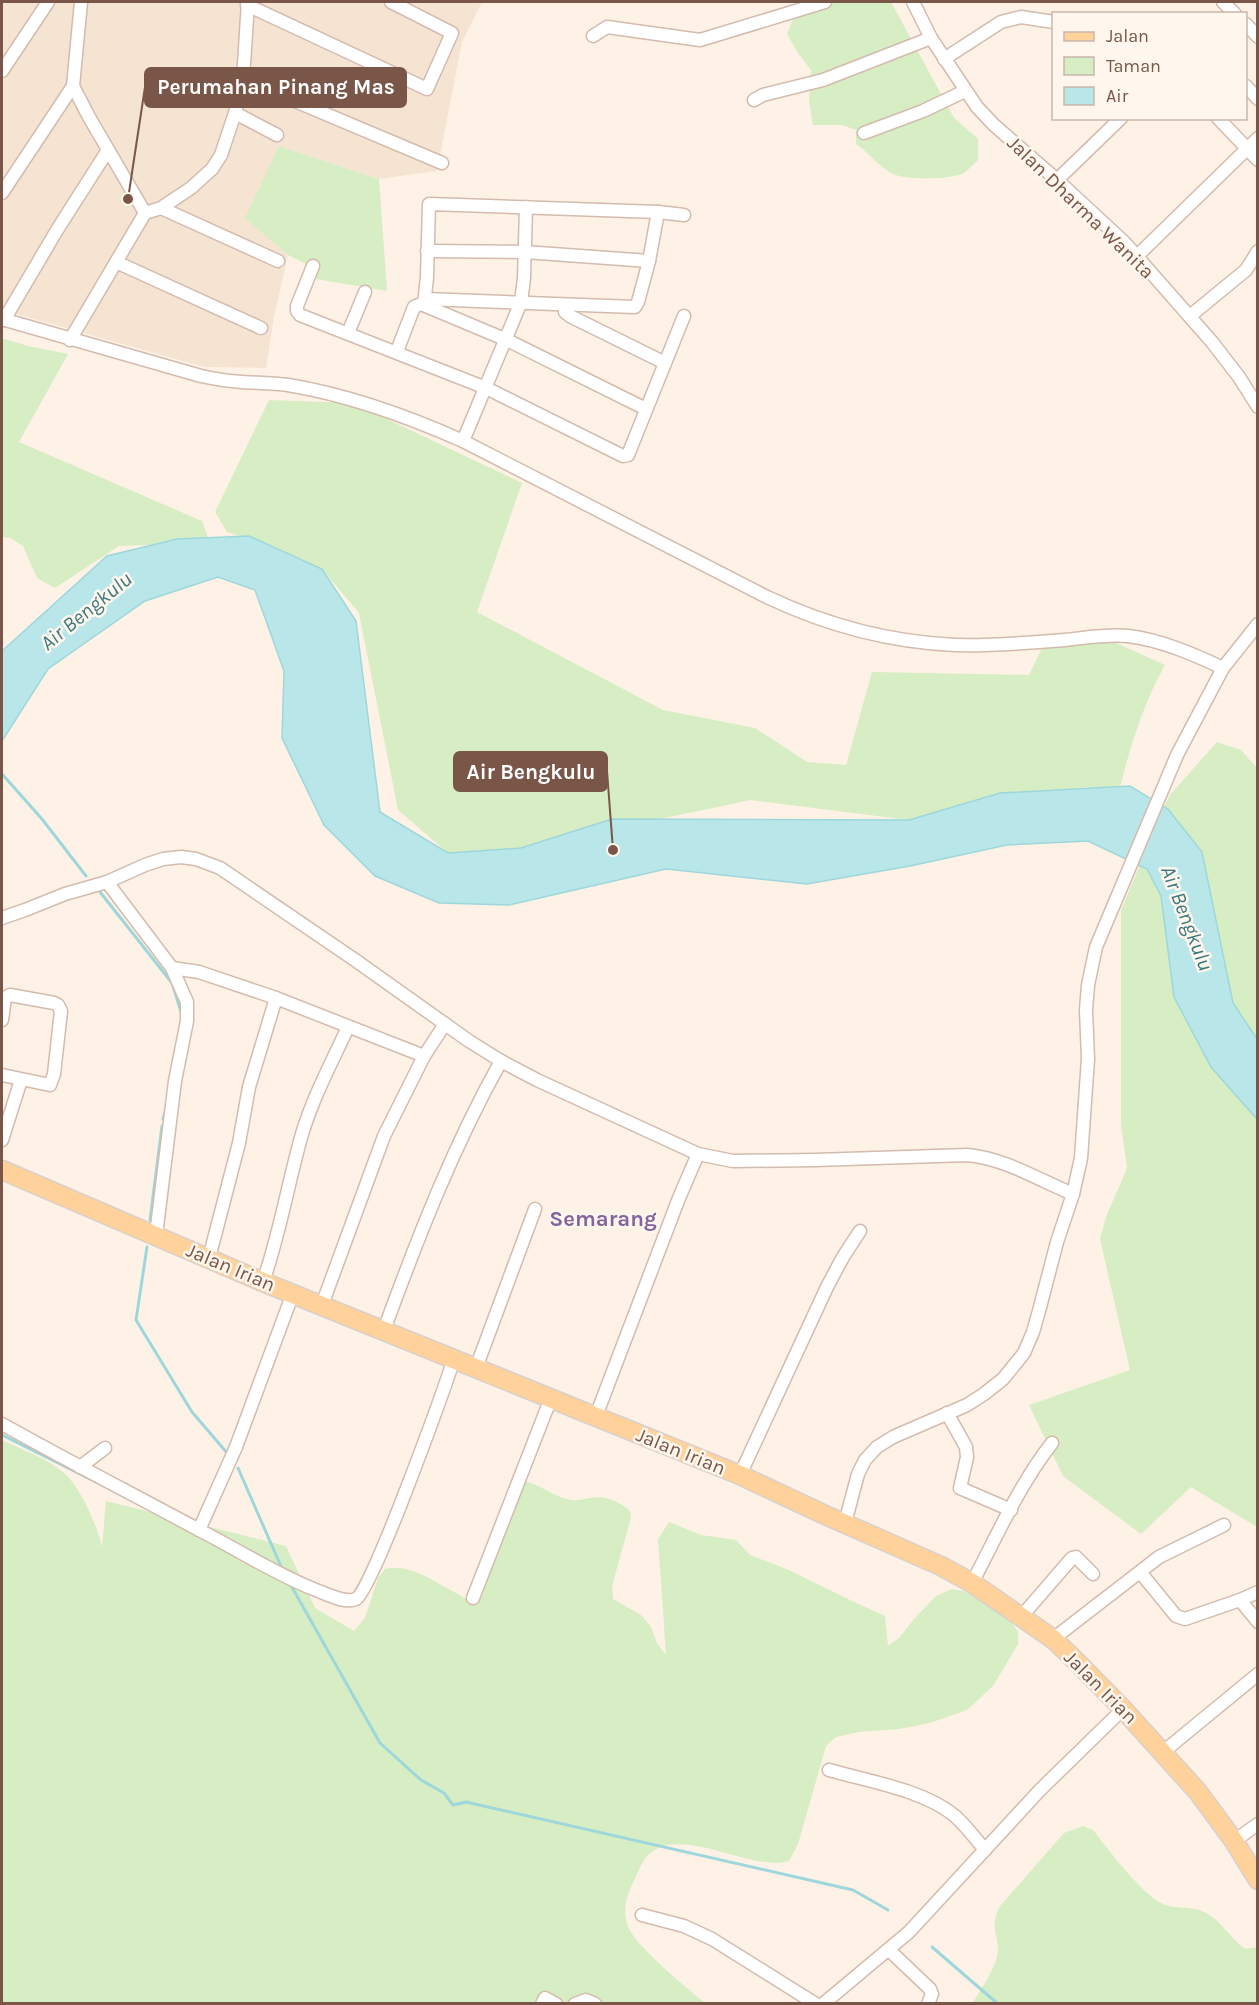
<svg xmlns="http://www.w3.org/2000/svg" width="1259" height="2005" font-family="Karla,sans-serif">
	<rect width="100%" height="100%" fill="#fef2e6"/>
	<polygon fill="#f6e4d3" points="2,2 482,2 462,42 437,171 379,179 279,146 246,218 288,255 274,317 266,368 204,367 2,310"/>
	<g fill="#d7edc3">
		<path d="M800 2H891L954 118 978 139V160C974 164 969 169 964 173 951 180 906 180 893 174 879 167 869 153 856 144V130L842 125H813L809 100 811 70 798 53 787 34Z"/>
		<polygon points="279,146 379,179 387,291 316,279 308,265 288,255 245,218"/>
		<polygon points="2,338 28,346 68,354 19,442 202,521 210,543 119,546 55,588 37,578 23,546 10,538 2,537"/>
		<path d="M269 400 353 403 522 483 477 612 663 710 755 728 807 762 846 765 872 672 1029 675 1043 646 1114 642 1165 665C1143 704 1130 747 1119 791L1085 787 1050 807 999 793 909 820 751 800 521 848 448 853 398 810 359 613 322 569 256 541 227 532 215 512Z"/>
		<polygon points="1217,742 1241,750 1257,768 1257,1527 1191,1487 1141,1534 1063,1476 1029,1405 1130,1370 1100,1239 1106,1217 1127,1168 1121,1125 1121,910 1169,796"/>
		<path d="M2 1440C22 1450 47 1458 64 1473 81 1488 97 1525 102 1547L106 1501 286 1546 315 1608 354 1631 365 1618 378 1578 385 1569C407 1563 433 1580 452 1591 461 1595 468 1603 478 1601L521 1481C538 1482 553 1497 571 1500 581 1501 590 1497 600 1497 610 1498 623 1504 630 1511L631 1518 612 1586 613 1599 641 1615 651 1627 657 1643 666 1655 658 1539 669 1522 701 1535 736 1540 750 1555 789 1570 850 1600 885 1616 888 1646 899 1638 914 1619 936 1596 952 1589 973 1593 1010 1620 1018 1632V1644L993 1686 967 1710 930 1723 899 1729 859 1732 836 1737 826 1746 798 1844 789 1861C755 1873 678 1823 648 1855 641 1862 636 1878 631 1887 625 1900 623 1912 628 1926 633 1944 688 1989 705 2003H2Z"/>
		<path d="M1083 1826 1093 1830C1108 1849 1143 1896 1163 1904 1178 1910 1194 1905 1208 1914 1223 1923 1231 1939 1245 1949L1257 1947V2003H973C981 1989 993 1972 997 1957 1001 1936 988 1928 1000 1906L1064 1833Z"/>
	</g>
	<polygon fill="#b8e6e9" stroke="#9ed7db" stroke-width="1.5" points="249,536 322,569 356,621 380,812 448,853 521,848 612,819 909,820 1000,793 1130,786 1168,809 1202,852 1233,1003 1257,1039 1257,1119 1211,1067 1174,997 1161,896 1147,869 1088,841 1007,845 910,866 807,884 666,869 509,905 439,903 375,876 324,825 282,738 284,671 255,590 218,577 145,601 48,669 2,741 2,651 107,556 177,539"/>
	<g fill="none" stroke-linecap="round" stroke-linejoin="round">
		<g stroke="#9ed7db" stroke-width="3">
			<polyline points="2,774 42,819 86,876"/>
			<polyline points="100,892 172,983 182,1015"/>
			<polyline points="163,1119 166,1109"/>
			<polyline points="150,1220 162,1126"/>
			<polyline points="147,1247 136,1320 192,1412 228,1454"/>
			<polyline points="2,1435 118,1493"/>
			<polyline points="238,1468 283,1571"/>
			<polyline points="289,1582 380,1743 421,1780 444,1793 453,1805 466,1802 853,1890 888,1910"/>
			<polyline points="932,1947 998,2004"/>
		</g>
		<defs>
			<g id="minor">
				<polyline points="81,2 73,86 89,117 145,213"/>
				<polyline points="913,2 931,38 977,107 994,125 1057,180 1125,243 1212,342 1239,377 1258,407"/>
				<polyline points="1223,2 1235,14"/>
				<polyline points="247,5 427,89 452,33 391,2"/>
				<polyline points="1246,24 1258,37"/>
				<polyline points="593,36 607,27 700,40 825,2"/>
				<polyline points="944,59 1001,22 1021,17 1054,22"/>
				<polyline points="2,71 48,2"/>
				<polyline points="243,79 442,163"/>
				<polyline points="1246,86 1258,99"/>
				<polyline points="754,100 763,95 823,80 931,38"/>
				<polyline points="235,113 277,135"/>
				<polyline points="1218,118 1258,160"/>
				<polyline points="864,133 923,111 965,91"/>
				<polyline points="1057,180 1121,118"/>
				<polyline points="2,193 73,86"/>
				<polyline points="161,208 278,261"/>
				<polyline points="427,251 525,252 649,261"/>
				<polyline points="1137,256 1258,138"/>
				<polyline points="116,262 261,328"/>
				<polyline points="313,266 297,306 297,311 300,315 486,388 623,456 628,455 630,450 684,316"/>
				<polyline points="426,299 635,307 638,302 649,261 658,212"/>
				<polyline points="424,305 427,277 429,204 658,212 684,215"/>
				<polyline points="565,305 565,312 570,316 665,363"/>
				<polyline points="1190,316 1246,270 1258,251"/>
				<path d="M2 319 201 376C215 379 228 381 242 382 258 383 273 383 288 385 349 395 407 416 463 441L767 597C826 625 889 642 955 645 991 646 1029 643 1065 640 1085 638 1107 634 1128 636 1161 640 1193 654 1223 668"/>
				<polyline points="4,320 57,230 108,150"/>
				<polyline points="348,333 365,292"/>
				<polyline points="70,340 145,213 161,208 191,188 212,169 221,155 235,113 243,79 248,2"/>
				<polyline points="397,351 414,307 421,304 507,340 646,409"/>
				<polyline points="463,441 521,302 524,278 526,207"/>
				<polyline points="107,882 172,968 187,1002 187,1021 175,1081 156,1235"/>
				<path d="M2 918 25 910 65 894 107 882 145 865 163 859 181 857 196 859 220 868 355 960 469 1041 501 1061 537 1080 698 1154 733 1161 815 1160 967 1155C1004 1158 1039 1180 1073 1194"/>
				<polyline points="172,968 199,972 276,998 424,1056"/>
				<polyline points="2,1020 5,998 10,995 54,1003 58,1005 61,1011 54,1074 50,1085 2,1075"/>
				<polyline points="2,1140 21,1080"/>
				<polyline points="209,1258 239,1143 249,1087 276,998"/>
				<path d="M263 1282C280 1233 288 1183 302 1134 313 1097 332 1062 348 1027"/>
				<polyline points="322,1305 384,1136 424,1056 445,1024"/>
				<path d="M384 1330C418 1237 453 1147 501 1061"/>
				<polyline points="476,1368 535,1209"/>
				<polyline points="947,1413 966,1447 967,1457 960,1488 1011,1510"/>
				<polyline points="596,1416 679,1198 698,1154"/>
				<path d="M2 1424C68 1461 136 1496 203 1532 240 1551 277 1575 316 1590 327 1594 345 1604 356 1599 372 1591 444 1389 454 1359"/>
				<polyline points="80,1467 105,1448"/>
				<polyline points="740,1475 827,1287 843,1257 860,1231"/>
				<polyline points="845,1523 858,1474 865,1460 877,1447 893,1437 967,1405 984,1394 1003,1379 1024,1353 1033,1332 1039,1311 1057,1242 1073,1194 1081,1158 1088,1059 1086,1010 1088,985 1096,947 1177,755 1223,668 1258,624"/>
				<polyline points="199,1530 236,1447 293,1293"/>
				<polyline points="1140,1572 1176,1616 1185,1619 1240,1600 1258,1592"/>
				<path d="M972 1583C997 1536 1019 1485 1052 1443"/>
				<polyline points="473,1598 551,1398"/>
				<polyline points="1240,1600 1258,1622"/>
				<polyline points="1021,1617 1072,1558 1076,1557 1093,1574"/>
				<polyline points="1053,1639 1159,1557 1224,1525"/>
				<polyline points="1163,1752 1258,1674"/>
				<path d="M829 1770C867 1781 924 1790 955 1816 966 1826 976 1839 985 1850"/>
				<polyline points="1234,1841 1258,1824"/>
				<polyline points="642,1915 684,1926 712,1939 816,2004"/>
				<polyline points="889,1950 930,1989 932,1994 928,2004"/>
				<polyline points="542,2004 545,1998 556,2004"/>
				<polyline points="575,2004 586,2000 595,2004"/>
				<polyline points="823,2004 909,1932 1040,1790 1123,1709"/>
			</g>
			<polyline id="primary" points="2,1170 263,1282 740,1475 823,1514 941,1566 972,1583 1053,1639 1074,1659 1123,1709 1198,1792 1234,1841 1258,1880"/>
		</defs>
		<use href="#minor" stroke="#d3bbad" stroke-width="15"/>
		<use href="#primary" stroke="#d9d0cc" stroke-width="21"/>
		<use href="#minor" stroke="#fff" stroke-width="12"/>
		<use href="#primary" stroke="#ffd29b" stroke-width="18"/>
	</g>
	<g text-anchor="middle" stroke-width="5" stroke-linejoin="round" paint-order="stroke">
		<g font-size="20" fill="#795648" stroke="#fff7ed">
			<text transform="translate(1081 207) rotate(44)" y="7">Jalan Dharma Wanita</text>
			<text transform="translate(231 1267) rotate(23)" y="7">Jalan Irian</text>
			<text transform="translate(681 1451) rotate(22)" y="7">Jalan Irian</text>
			<text transform="translate(1101 1687) rotate(45)" y="7">Jalan Irian</text>
		</g>
		<g font-size="21" font-style="italic" fill="#3b797f" stroke="#fff7ed">
			<text transform="translate(86 611) rotate(-39)" y="7">Air Bengkulu</text>
			<text transform="translate(1187 918) rotate(69)" y="7">Air Bengkulu</text>
		</g>
		<g font-size="22" font-weight="bold" fill="#85649d" stroke="#fff7ed">
			<text x="603" y="1226">Semarang</text>
		</g>
	</g>
	<path fill="none" stroke="#795648" stroke-width="2" d="M128 199L145 87M613 850L607 771"/>
	<g fill="#795648" stroke="#fff7ed" stroke-width="2">
		<circle cx="128" cy="199" r="6"/>
		<circle cx="613" cy="850" r="6"/>
	</g>
	<g fill="#795648" stroke="#795648" stroke-width="2">
		<rect x="145" y="68" width="261" height="39" rx="6"/>
		<rect x="454" y="752" width="153" height="39" rx="6"/>
	</g>
	<g font-size="21" text-anchor="middle" font-weight="bold" fill="#fff">
		<text x="276" y="94">Perumahan Pinang Mas</text>
		<text x="531" y="779">Air Bengkulu</text>
	</g>
	<rect width="1259" height="2005" fill="none" stroke="#795648" stroke-width="6"/>
	<rect x="1052" y="12" width="195" height="108" fill="#fff7ed" stroke="#c9b7ab" stroke-width="1.5"/>
	<rect x="1064" y="32" width="30" height="9" fill="#ffd29b" stroke="#c9b7ab" stroke-width="1.5"/>
	<text x="1106" y="42" font-size="18" fill="#795648">Jalan</text>
	<rect x="1064" y="57" width="30" height="18" fill="#d7edc3" stroke="#c9b7ab" stroke-width="1.5"/>
	<text x="1106" y="72" font-size="18" fill="#795648">Taman</text>
	<rect x="1064" y="87" width="30" height="18" fill="#b8e6e9" stroke="#c9b7ab" stroke-width="1.5"/>
	<text x="1106" y="102" font-size="18" fill="#795648">Air</text>
</svg>
